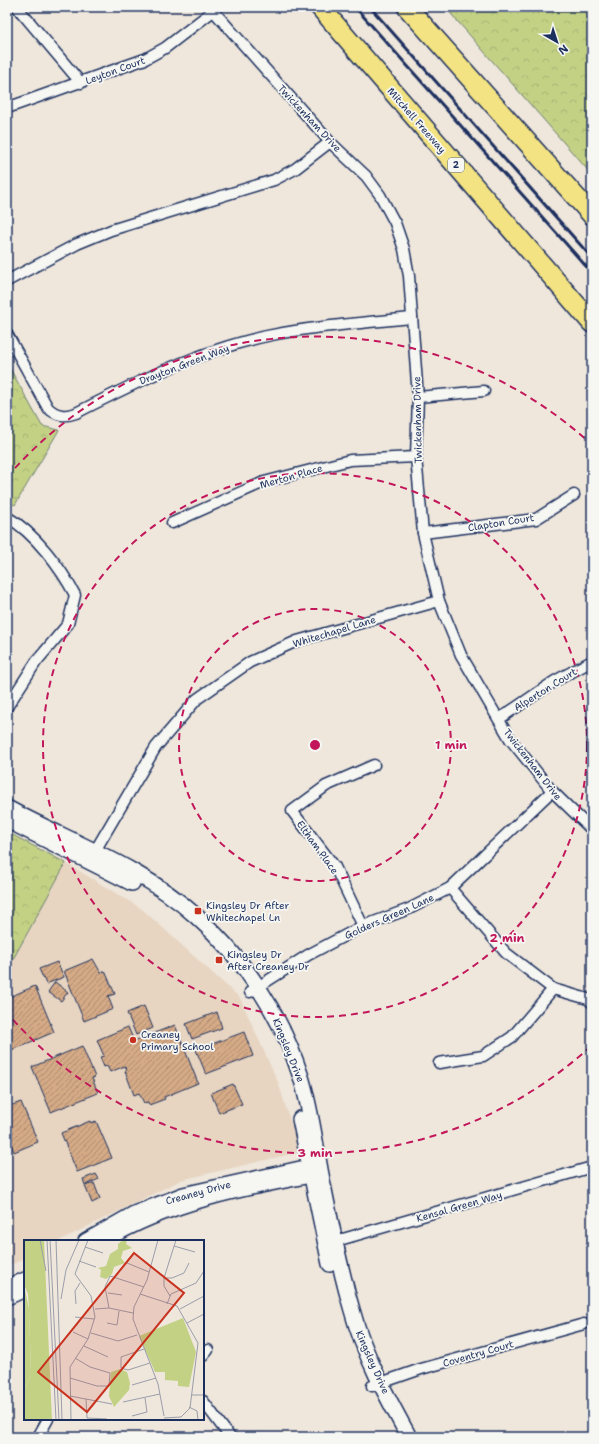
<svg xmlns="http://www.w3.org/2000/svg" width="599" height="1444" font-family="'Shantell Sans',sans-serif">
	<defs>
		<pattern id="forest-crowns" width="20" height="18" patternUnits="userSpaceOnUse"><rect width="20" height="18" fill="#c3d185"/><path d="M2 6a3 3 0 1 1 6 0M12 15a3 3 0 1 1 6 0" fill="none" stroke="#a7b475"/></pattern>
		<pattern id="building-hatch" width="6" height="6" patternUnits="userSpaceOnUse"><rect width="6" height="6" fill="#d5aa86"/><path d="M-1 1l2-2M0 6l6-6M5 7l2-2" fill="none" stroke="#ac8b71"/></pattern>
	</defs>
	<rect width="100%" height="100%" fill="#efe7dc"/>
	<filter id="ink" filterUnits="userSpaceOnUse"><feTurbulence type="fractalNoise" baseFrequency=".025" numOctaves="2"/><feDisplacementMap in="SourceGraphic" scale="8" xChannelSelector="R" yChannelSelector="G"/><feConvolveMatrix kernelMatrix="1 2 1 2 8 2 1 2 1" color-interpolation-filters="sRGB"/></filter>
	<g filter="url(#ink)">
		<polygon fill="#e7d5c2" points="66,863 142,909 240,998 278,1082 300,1152 181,1180 59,1241 25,1241 25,1258 7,1267 7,970"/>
		<g fill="url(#forest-crowns)" stroke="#6f8072">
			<polygon points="445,7 592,7 592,175"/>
			<polygon points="7,363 42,426 59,430 15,505 7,501"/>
			<polygon points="7,832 66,863 7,970"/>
		</g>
		<g fill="url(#building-hatch)" stroke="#1b2f5e">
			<polygon points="93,959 101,973 105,971 115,994 108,996 113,1009 84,1021 64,971"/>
			<polygon points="57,962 64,977 46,984 39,969"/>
			<polygon points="55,982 68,992 61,1001 48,992"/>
			<polygon points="35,986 54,1032 7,1052 7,998"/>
			<polygon points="144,1006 153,1028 136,1035 127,1013"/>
			<polygon points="217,1012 222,1028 192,1039 186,1024"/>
			<polygon points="175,1025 198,1083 164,1097 165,1099 149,1105 148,1102 144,1103 139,1093 134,1095 125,1071 127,1070 125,1066 110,1072 107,1066 104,1067 100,1057 104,1056 97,1040 128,1027 134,1041"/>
			<polygon points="244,1032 253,1056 206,1074 196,1050"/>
			<polygon points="82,1046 95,1077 92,1078 98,1093 51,1112 32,1067"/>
			<polygon points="233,1084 242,1104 219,1113 211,1093"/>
			<polygon points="21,1102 38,1142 14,1152 7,1135 7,1107"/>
			<polygon points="90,1121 91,1123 96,1121 112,1158 77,1172 61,1133"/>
			<polygon points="96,1174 99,1179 85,1185 83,1179"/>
			<polygon points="94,1183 100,1199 92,1203 85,1186"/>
		</g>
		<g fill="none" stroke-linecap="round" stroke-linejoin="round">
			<defs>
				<g id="minor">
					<polyline points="17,7 81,83"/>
					<polyline points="210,7 330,142 366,176 380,195 395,223 404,249 409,276 418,397 416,457 423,533 439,601 461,655 510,739 552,791 592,830"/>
					<polyline points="7,108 145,59 165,48 213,11"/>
					<polyline points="7,281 77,244 111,230 274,180 295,169 330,142"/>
					<path d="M7 334 48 408C57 416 65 417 76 413 137 382 200 350 267 336 315 326 363 323 412 318"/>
					<polyline points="418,397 484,391"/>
					<path d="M7 517C34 532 61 568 75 595L68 624 36 662 7 707"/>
					<polyline points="172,523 264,482 350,460 416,457"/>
					<polyline points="423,533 536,519 574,495"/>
					<polyline points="499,719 555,681 592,661"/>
					<polyline points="92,856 156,747 197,699 250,662 297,641 439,601"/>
					<polyline points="450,888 506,953 553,989 588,999 592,1003"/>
					<polyline points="363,926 335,867 292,811 326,786 374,765"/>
					<polyline points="250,992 308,955 363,926 409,909 450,888 552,791"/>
					<polyline points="439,1063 483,1056 512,1037 553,989"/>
					<polyline points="329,1243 592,1167"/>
					<polyline points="203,1356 208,1350"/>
					<polyline points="372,1386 421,1369 584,1324"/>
					<polyline points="203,1401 230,1437"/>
					<polyline points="38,1437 48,1419"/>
				</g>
				<g id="tertiary">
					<polyline points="85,1241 134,1213 183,1194 318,1164"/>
					<path d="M105 1241C170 1202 247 1188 321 1174"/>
					<polyline points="7,1287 25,1279"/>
					<polyline points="7,1298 25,1290"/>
				</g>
				<g id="secondary">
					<path d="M7 808C70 842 142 867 196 916 245 959 281 1015 301 1077 311 1109 315 1143 321 1175 330 1220 339 1266 352 1310 364 1355 387 1397 409 1437"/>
					<polyline points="7,820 132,883"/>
					<polyline points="300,1119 330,1264"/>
				</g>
				<g id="motorway">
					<polyline points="320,7 592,323"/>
					<polyline points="407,7 592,215"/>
				</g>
			</defs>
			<use href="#minor" stroke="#1b2f5e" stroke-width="13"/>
			<use href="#tertiary" stroke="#1b2f5e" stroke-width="16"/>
			<use href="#secondary" stroke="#1b2f5e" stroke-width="18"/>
			<use href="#motorway" stroke="#1b2f5e" stroke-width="22"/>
			<use href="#minor" stroke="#f6f6f2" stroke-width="10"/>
			<use href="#tertiary" stroke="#f6f6f2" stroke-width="13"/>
			<use href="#secondary" stroke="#f6f6f2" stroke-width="15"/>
			<use href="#motorway" stroke="#f4e382" stroke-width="19"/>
			<g stroke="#1b2f5e" stroke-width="3">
				<polyline points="355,7 592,273"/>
				<polyline points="370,7 592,258"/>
			</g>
		</g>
	</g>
	<g fill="none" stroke="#c2185b" stroke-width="2" stroke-dasharray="7 5">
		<circle cx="315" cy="745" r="136"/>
		<circle cx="315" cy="745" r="272"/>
		<path d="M591 1046A408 408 0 0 1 7 1013M7 477A408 408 0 0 1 591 444"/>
	</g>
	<g fill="#c8321e" stroke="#f6f6f2" stroke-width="1.5">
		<rect x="194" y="907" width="8" height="8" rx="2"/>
		<rect x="215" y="956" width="8" height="8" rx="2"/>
		<circle cx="133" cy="1040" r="4"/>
	</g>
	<g text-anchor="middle" stroke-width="3.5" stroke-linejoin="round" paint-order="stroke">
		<rect fill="#f6f6f2" stroke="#5d6b8a" stroke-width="1" x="448" y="158" width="16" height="14" rx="3"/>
		<g font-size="9" font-weight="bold" fill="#1b2f5e">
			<text x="456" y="168">2</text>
		</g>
		<g font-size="10" fill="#1b2f5e" stroke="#f6f6f2">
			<text transform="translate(115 70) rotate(-20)" y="4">Leyton Court</text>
			<text transform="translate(310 118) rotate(47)" y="4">Twickenham Drive</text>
			<text transform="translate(417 120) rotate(49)" y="4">Mitchell Freeway</text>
			<text transform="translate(184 364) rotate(-21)" y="4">Drayton Green Way</text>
			<text transform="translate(417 420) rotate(-91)" y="4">Twickenham Drive</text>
			<text transform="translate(291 476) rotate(-16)" y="4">Merton Place</text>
			<text transform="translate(501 522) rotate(-9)" y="4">Clapton Court</text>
			<text transform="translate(334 631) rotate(-17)" y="4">Whitechapel Lane</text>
			<text transform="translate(545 689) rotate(-32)" y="4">Alperton Court</text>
			<text transform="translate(533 764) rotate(52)" y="4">Twickenham Drive</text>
			<text transform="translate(318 847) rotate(54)" y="4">Eltham Place</text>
			<text transform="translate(389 916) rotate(-24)" y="4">Golders Green Lane</text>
			<text transform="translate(289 1050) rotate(68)" y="4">Kingsley Drive</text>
			<text transform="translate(198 1192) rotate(-15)" y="4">Creaney Drive</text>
			<text transform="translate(459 1206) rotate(-16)" y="4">Kensal Green Way</text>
			<text transform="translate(478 1353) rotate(-16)" y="4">Coventry Court</text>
			<text transform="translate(373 1362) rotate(66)" y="4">Kingsley Drive</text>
		</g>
		<g font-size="10" fill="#1b2f5e" stroke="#f6f6f2" text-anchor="start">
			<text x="206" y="909">Kingsley Dr After<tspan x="206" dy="12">Whitechapel Ln</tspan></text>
			<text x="227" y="958">Kingsley Dr<tspan x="227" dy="12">After Creaney Dr</tspan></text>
			<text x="141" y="1038">Creaney<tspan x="141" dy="12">Primary School</tspan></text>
		</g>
	</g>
	<g transform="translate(24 1240)">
		<rect width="180" height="180" fill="#efe7dc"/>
		<path d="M0 0H20L28 180H0V150L7 135 5 69 4 54 0 45ZM99 0H103L102 4 108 8 99 11 97 18 101 23 90 27 88 34 82 39 76 37 77 30 74 28 82 26 86 14 94 9V4ZM159 78 172 112 165 147 154 146V141L141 140V132H131L115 96ZM96 129 103 132 106 143 105 150 90 167 85 156 87 132Z" fill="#c3d185"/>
		<path d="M0 45 5 69 7 135 0 150Z" fill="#c3d185"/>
		<path fill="none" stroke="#9a9daa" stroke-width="1" d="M16 0 22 31M23 0 32 180M26 0 35 180M32 0 38 180M134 0 123 40 110 67 109 79 134 144 140 176M150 6 171 12M61 7 79 13M55 21 72 27M103 23 125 32M140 38H148L160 33 165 23M84 53 98 55M116 54 153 66 174 103 166 168 157 177 140 178M146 56 140 46V38L152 0M37 59 42 30 55 0M52 64 51 51 56 43M143 64 147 54 172 43 180 31M85 68 81 47 86 36 120 47M71 69 85 68 109 73M156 69 180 56M51 77 70 79M83 83 93 85 95 71M163 83 180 74M49 92 64 99M67 93 94 101 113 95M60 106 84 117M120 109 97 117V128L104 130 126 123M46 138 73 146H85L86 133 66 127 51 118M108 145 132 138M167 155H180M46 156 88 164M62 159 63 178 83 179M99 162 136 154M165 167 173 171 174 180M108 176 123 172 121 158M47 180 46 127 64 99 71 77 67 56 51 34 64 0"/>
		<path fill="#c8321e" fill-opacity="0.15" stroke="#c8321e" stroke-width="2" d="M110 13 160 53 63 172 14 132Z"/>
		<rect width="180" height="180" fill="none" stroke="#1b2f5e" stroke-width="2"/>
	</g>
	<circle cx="315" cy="745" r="6" fill="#c2185b" stroke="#f6f6f2" stroke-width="2"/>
	<g font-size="12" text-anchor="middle" font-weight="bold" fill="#c2185b" stroke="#f6f6f2" stroke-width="3.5" stroke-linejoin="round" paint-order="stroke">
		<text x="451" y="749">1 min</text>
		<text x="507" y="942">2 min</text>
		<text x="315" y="1157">3 min</text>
	</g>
	<rect width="599" height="1444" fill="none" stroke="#f6f6f2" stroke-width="24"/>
	<rect x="12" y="12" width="575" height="1420" fill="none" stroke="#1b2f5e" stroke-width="1.5" filter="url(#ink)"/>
	<g transform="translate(557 42) rotate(141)" stroke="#f6f6f2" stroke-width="3" paint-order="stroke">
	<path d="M0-3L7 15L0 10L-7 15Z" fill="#1b2f5e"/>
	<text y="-6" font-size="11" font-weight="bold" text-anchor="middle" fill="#1b2f5e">N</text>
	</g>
</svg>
